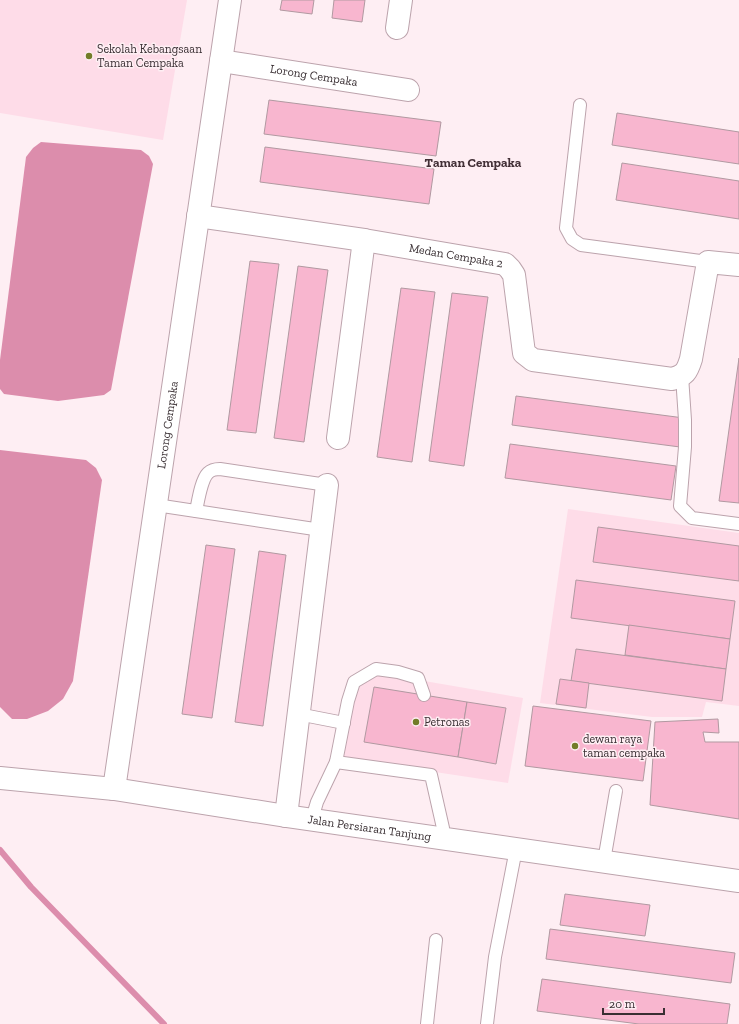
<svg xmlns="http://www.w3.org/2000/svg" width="739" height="1024" font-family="'Zilla Slab',serif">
	<rect width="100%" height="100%" fill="#feeef3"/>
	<g fill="#fedce8">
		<polygon points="0,0 187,0 163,140 0,113"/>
		<polygon points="568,509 739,533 739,706 706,702 702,717 652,717 540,703"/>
		<polygon points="378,673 523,698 508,783 342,758 357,685"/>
	</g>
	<g fill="#dc8dac">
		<polygon points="41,142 141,150 149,156 153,164 111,390 104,395 58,401 4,394 0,389 0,360 26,157 33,148"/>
		<polygon points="0,450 86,460 96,468 102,480 73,681 63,699 48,711 27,719 12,719 0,707"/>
	</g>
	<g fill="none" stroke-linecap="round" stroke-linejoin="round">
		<polyline stroke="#dc8dac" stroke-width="6" points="0,850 31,887 164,1024"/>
	</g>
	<g fill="#f8b6cf" stroke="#b199a1">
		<polygon points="282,0 314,0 312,14 280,10"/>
		<polygon points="334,0 365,0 362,22 332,18"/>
		<polygon points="269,100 441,122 436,156 264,134"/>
		<polygon points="617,113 739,132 739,164 612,145"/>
		<polygon points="265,147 434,169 429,204 260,182"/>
		<polygon points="622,163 739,181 739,219 616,200"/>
		<polygon points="250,261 279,264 256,433 227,430"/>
		<polygon points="298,266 328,270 304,442 274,438"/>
		<polygon points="401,288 435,292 412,462 377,457"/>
		<polygon points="452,293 488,297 464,466 429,461"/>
		<polygon points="739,358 739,503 719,501"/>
		<polygon points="516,396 684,418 680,447 512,425"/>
		<polygon points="510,444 676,466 671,500 505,478"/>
		<polygon points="598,527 739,546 739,581 593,562"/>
		<polygon points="206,545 235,549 212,718 182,714"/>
		<polygon points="259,551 286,555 263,726 235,722"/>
		<polygon points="576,580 735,601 730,639 571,618"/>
		<polygon points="629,625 730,639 726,669 625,655"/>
		<polygon points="576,649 726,669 722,701 571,681"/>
		<polygon points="560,679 589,683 586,708 556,704"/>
		<polygon points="374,687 467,702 458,757 364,742"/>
		<polygon points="467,702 506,708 496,764 458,757"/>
		<polygon points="533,706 651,721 643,781 525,766"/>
		<polygon points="718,719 719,733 703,732 705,742 739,742 739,819 650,805 655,722"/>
		<polygon points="565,894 650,905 645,936 560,925"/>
		<polygon points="550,929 735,953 731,983 546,959"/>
		<polygon points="542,979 730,1004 727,1024 639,1024 537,1011"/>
	</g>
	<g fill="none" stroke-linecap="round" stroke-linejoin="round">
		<defs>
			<g id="service">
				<polyline points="580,105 566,228 572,239 581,245 708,262"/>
				<polyline points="682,376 685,420 685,447 680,506 692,518 739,524"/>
				<polyline points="156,505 321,530"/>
				<path d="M196 511C198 502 201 480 208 473 211 470 215 469 220 469L327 485"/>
				<polyline points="298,714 344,723"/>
				<polyline points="336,762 431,775 443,828 440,838"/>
				<polyline points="312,819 317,802 336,762 348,701 354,682 376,669 398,672 418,678 424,695"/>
				<polyline points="604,861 616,791"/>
				<polyline points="427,1024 436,940"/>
				<polyline points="487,1024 495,957 516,849"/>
			</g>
			<g id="minor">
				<polyline points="397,28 401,0"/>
				<path id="s1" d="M221 61 408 90"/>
				<path id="s2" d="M198 216 364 240 505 264 510 269 514 275 524 353 533 360 672 379C685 375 687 372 691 359L708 262 739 265"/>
				<polyline points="338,438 364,240"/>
				<path id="s3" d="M114 789 230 0"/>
				<polyline points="286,816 327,485"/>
			</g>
			<g id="primary">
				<path id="s4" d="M0 778 114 789 286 816 739 881"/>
			</g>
		</defs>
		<use href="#service" stroke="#bca3ac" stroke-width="14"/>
		<use href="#minor" stroke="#bca3ac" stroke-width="24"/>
		<use href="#primary" stroke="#bca3ac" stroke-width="24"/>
		<use href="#service" stroke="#fff" stroke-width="12"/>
		<use href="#minor" stroke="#fff" stroke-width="22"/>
		<use href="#primary" stroke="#fff" stroke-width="22"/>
	</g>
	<g fill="#727c28" stroke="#feeef3" stroke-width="1.5">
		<circle cx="89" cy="56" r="4"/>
		<circle cx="416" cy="722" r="4"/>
		<circle cx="575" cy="746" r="4"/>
	</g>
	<g text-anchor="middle" stroke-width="3" stroke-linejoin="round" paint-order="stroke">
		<g font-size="12" fill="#392f33" stroke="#feeef3" text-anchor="start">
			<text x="97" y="53">Sekolah Kebangsaan<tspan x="97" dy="14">Taman Cempaka</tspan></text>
			<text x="424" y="726">Petronas</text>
			<text x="583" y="743">dewan raya<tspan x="583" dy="14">taman cempaka</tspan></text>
		</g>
		<g font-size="12" fill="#392f33" stroke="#feeef3">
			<text dy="4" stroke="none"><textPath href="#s1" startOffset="94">Lorong Cempaka</textPath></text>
			<text dy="4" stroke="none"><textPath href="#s2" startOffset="261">Medan Cempaka 2</textPath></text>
			<text dy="4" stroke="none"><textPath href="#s3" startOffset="368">Lorong Cempaka</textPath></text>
			<text dy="4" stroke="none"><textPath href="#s4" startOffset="373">Jalan Persiaran Tanjung</textPath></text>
		</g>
		<g font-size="13" font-weight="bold" fill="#422f36" stroke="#feeef3">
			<text x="473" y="167">Taman Cempaka</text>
		</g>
	</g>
	<path d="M603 1008v6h61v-6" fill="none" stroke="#392f33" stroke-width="2"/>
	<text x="609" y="1008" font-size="12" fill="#392f33" stroke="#feeef3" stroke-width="3" paint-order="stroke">20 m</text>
</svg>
